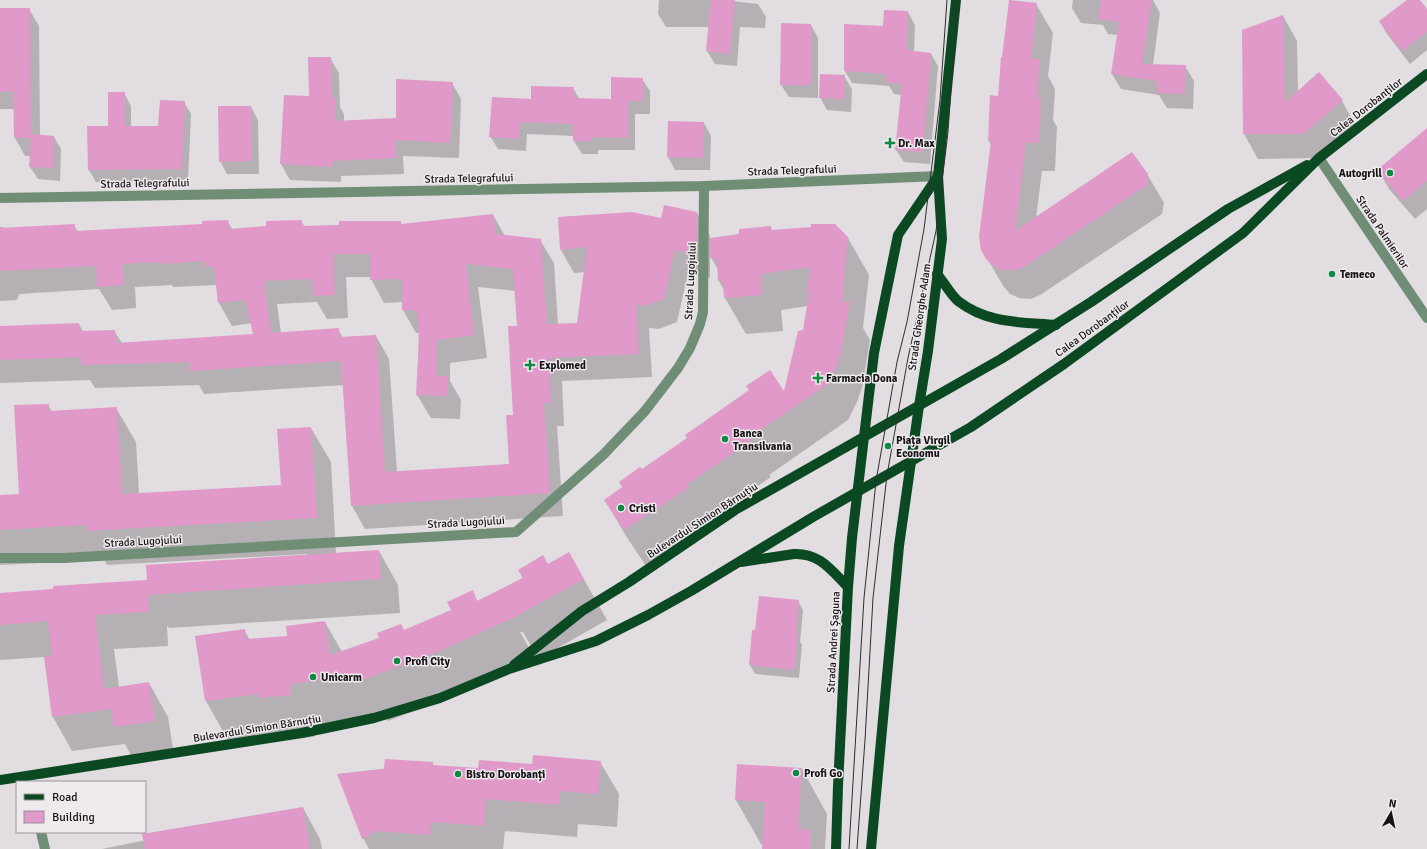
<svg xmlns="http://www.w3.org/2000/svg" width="1427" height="849" font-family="Signika,sans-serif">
	<rect width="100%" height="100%" fill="#e2dde0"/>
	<g fill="#0003" fill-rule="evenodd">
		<polygon points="659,0 724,0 758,4 766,17 765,28 740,27 737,66 715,64 707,51 709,27 666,27 658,14"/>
		<polygon points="1073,0 1153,0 1160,13 1153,65 1185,66 1194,81 1193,109 1167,108 1159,95 1121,89 1112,74 1118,35 1108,34 1103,25 1081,23 1072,8"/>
		<polygon points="1408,0 1419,0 1427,11 1427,50 1410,64 1387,34 1380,22"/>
		<polygon points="1036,4 1053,33 1048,76 1055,89 1053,120 1057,127 1055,171 1042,171 1036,218 1147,174 1164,203 1162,214 1040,295 1031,299 1019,298 1010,294 1004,287 982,250 992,146 989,141 999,97"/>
		<polygon points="0,9 29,9 39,26 40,136 54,137 61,149 60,181 38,179 30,167 31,156 25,156 15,138 14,109 0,109"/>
		<polygon points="908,12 915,25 914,52 931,54 938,66 930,164 904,162 896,150 902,95 894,94 889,86 852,83 845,71 884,27"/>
		<polygon points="1283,16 1297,41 1298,92 1342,101 1356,126 1318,158 1258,159 1244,134"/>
		<polygon points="811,25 818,38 818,98 789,97 781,85"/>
		<polygon points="330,58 339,73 340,107 344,114 344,121 397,119 452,83 461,99 459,158 403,156 404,174 341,176 341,182 290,180 281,164 285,96 310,98"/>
		<polygon points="844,76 852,89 851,112 827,110 820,97"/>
		<polygon points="642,79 650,91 650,114 635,114 635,150 598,150 598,154 582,154 574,141 574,136 527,134 526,151 498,149 490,136 531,100 573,88 580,100 612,100"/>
		<polygon points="124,93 131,106 131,127 159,127 184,102 191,114 188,181 96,182 89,170"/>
		<polygon points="251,107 258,120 259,174 227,174 220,161"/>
		<polygon points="704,123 711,136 710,170 675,170 668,157"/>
		<polygon points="1427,144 1427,209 1415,219 1389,189 1378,170"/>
		<path d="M697 213 710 236V239L740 235 771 227 772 230 848 238 869 275 863 328 870 340 862 388 857 402 848 420 769 475 771 477 706 521 708 524 646 566 626 536 605 500 623 488 641 471 784 393 804 331 808 306 781 310 783 331 746 334 725 298 724 290 719 281V271L710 256V278L688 273 677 322 659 329 649 328 652 377 562 381 564 426H557L563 516 365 529 352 506 344 385 204 394 199 385 95 388 90 380 0 383V327L79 324 83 332 114 331 122 343 254 335 252 323 232 326 219 303 217 285 173 287 172 285 135 287 136 308 112 310 99 289 19 294 17 300 0 301V227H3L5 229 74 225 78 232 203 225 227 221 233 230 267 227 301 221 305 227 401 222 402 225 493 215 505 236 540 240 554 263 558 325 578 324 585 272 574 273 561 250 662 219ZM346 277H371V279L384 303 403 302V310L416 333H419L417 395 431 418 460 419 461 400 450 381V363L487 358 478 287 516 291 518 327 510 465 397 472 389 359 376 336 343 338 338 329 281 333 277 304 317 302 327 319 348 318Z"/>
		<polygon points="48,405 52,412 116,408 136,442 139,494 282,486 311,428 331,462 336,554 379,551 398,585 400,613 169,628 167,625 168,646 114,649 119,687 149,683 168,717 174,755 134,761 125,744 72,751 53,717 45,657 0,660 0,594 148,581 307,556 307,554 107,565 104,560 0,565 0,496 20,495"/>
		<polygon points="569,553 607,620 538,659 523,632 520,632 536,660 466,691 388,721 385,716 313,725 314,737 229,742 206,701 244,630 250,640 288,637 325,622 342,652 404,631 452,611 472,592 478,602"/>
		<polygon points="798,601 803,610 800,642 802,645 799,678 755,674 750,665 756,631"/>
		<polygon points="600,762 619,794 617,827 578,824 577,837 505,831 503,849 369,849 363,838 339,774 432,763 434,766 479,769"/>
		<polygon points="802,769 827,814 825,849 763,849 763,845 761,844 736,800"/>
		<polygon points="303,808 320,839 322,849 102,849"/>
	</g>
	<g fill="#e099c9" fill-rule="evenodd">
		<polygon points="711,0 735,0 730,54 706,51"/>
		<polygon points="1009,0 1037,3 1031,59 1040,59 1037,98 1041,98 1039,143 1026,143 1015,231 1132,152 1148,174 1147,185 1024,267 1015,270 1002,270 993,266 986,259 981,250 979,237 991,141 988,141 990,95 998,96 1001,57 1002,57"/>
		<polygon points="1101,0 1152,0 1142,64 1186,65 1185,94 1157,93 1157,81 1111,74 1119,22 1098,19"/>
		<polygon points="1407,0 1420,0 1427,9 1427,32 1402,51 1379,21"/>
		<polygon points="0,8 30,8 31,138 14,138 13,91 0,92"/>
		<polygon points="884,10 908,11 906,50 931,53 923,152 895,150 902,84 886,82 887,74 844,71 844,24 883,26"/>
		<polygon points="1283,15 1285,102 1319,72 1343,100 1303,134 1243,134 1242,30"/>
		<polygon points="781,23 811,24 811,85 780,85"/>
		<polygon points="308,57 331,57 332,98 336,98 335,121 396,118 396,79 453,82 450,143 395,140 396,158 333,161 332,167 280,164 284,95 309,96"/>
		<polygon points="820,74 845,75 844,99 819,98"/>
		<polygon points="611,77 643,78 643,101 628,101 628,138 592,137 592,141 573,141 573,124 520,122 519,139 489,137 492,97 531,99 531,86 574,87 574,98 611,99"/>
		<polygon points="108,92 125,92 125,126 158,126 160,100 185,101 182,169 88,170 87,126 108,126"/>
		<polygon points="218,106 251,106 252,161 219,162"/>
		<polygon points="668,121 704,122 703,158 667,157"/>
		<polygon points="1427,128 1427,181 1403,201 1377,170"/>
		<polygon points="31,134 54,136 53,168 29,167"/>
		<path d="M664 205 697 212V255L675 250 664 299 645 306 636 305 639 354 549 358 551 403H544L550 493 351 506 341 361 190 371 189 362 81 365V357L0 360V326L79 323V331L115 330 117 343 253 334 245 300 218 303 214 267H206L205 261 159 264V262L122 264 124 285 97 287 96 266 0 271V228L75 224V231L202 224V221L228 220 230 229 266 226V221L302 220V226L339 225V221H401V224L493 214 496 234 541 239 547 324 577 323 587 247 560 250 558 217 632 212 661 218ZM333 254H370V280L402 279V310H417L419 341 416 395 447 396 448 376H436L437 340 474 335 466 264 513 269 517 326H508L513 415H506L509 464 385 472 376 335 339 337V328L271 333 264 281 312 279 313 296 335 295Z"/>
		<polygon points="811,224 835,224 848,237 842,301 850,302 841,351 837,365 828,384 749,438 751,441 686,485 688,488 624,530 604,500 622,487 619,482 640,467 642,469 687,438 685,435 749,390 746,386 770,370 784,391 798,331 803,330 809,293 807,293 810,267 761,274 762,295 724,298 723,281 718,281 717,259 710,258 710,238 739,234 739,229 771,226 771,230 811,227"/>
		<polygon points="49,404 49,411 117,407 122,494 281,485 277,429 311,427 317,518 86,531 86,525 0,530 0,495 19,494 14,405"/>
		<polygon points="379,550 381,579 148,595 148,590 149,612 95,615 104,689 149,682 155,721 114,727 111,709 52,717 44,657 52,656 48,621 0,625 0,593 53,589 53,586 147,580 146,565"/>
		<polygon points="569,552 584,579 513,618 442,650 363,680 361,675 290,684 291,695 259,698 258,694 205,701 195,636 245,629 246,639 287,636 286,626 325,621 330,655 379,638 377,633 401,624 404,630 451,610 447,602 473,590 477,601 523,578 518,570 543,555 548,564"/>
		<polygon points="759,596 799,600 796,634 798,635 794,670 749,665 752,630 755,630"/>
		<polygon points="533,755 601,761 598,794 560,791 559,805 486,799 484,826 431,822 430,835 376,831 362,839 337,774 384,769 385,759 433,762 433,765 478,768 479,760 532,764"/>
		<polygon points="737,764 802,768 798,829 811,830 810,849 762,849 765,802 735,800"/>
		<polygon points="303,807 310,849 145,849 142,834"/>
	</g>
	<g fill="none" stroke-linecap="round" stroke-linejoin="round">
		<g stroke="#708d76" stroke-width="10">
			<polyline points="1319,158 1427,318"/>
			<polyline points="0,198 704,186 938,176"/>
			<polyline points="0,558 64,558 516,532 603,455 645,411 678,368 690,348 700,324 703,312 704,186"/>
			<polyline points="41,832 45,849"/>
		</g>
		<g stroke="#0b4923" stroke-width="10">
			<path d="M937 274C944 282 950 294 958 301 988 324 1020 322 1056 325"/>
			<path d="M741 562 794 554C820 553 831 570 848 587"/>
			<polyline points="514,665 582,611 629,582 735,510 1001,359 1091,302 1228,209 1307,165"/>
			<polyline points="0,780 302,733 374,718 440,698 509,669 596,641 648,615 691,591 813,517 971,427 1064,364 1243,233 1319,158 1427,74"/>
			<polyline points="836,849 838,786 848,587 852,538 874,353 898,235 938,176"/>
			<polyline points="871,849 899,546 919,406 928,351 942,239 938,176 956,0"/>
		</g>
		<g stroke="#302e30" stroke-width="1">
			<polyline points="849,849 864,598 876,481 897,362 907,322 924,229 940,100 947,0"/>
			<polyline points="857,849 865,740 873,598 887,475 908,358 936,231 948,132 957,0"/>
		</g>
	</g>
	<g fill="#0f8843" stroke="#efeaed" stroke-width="1.5">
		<path d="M888 137h4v4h4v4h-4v4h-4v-4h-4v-4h4z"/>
		<circle cx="1390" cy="173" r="4"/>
		<circle cx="1332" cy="274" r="4"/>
		<path d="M528 359h4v4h4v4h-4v4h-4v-4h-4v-4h4z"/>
		<path d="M816 372h4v4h4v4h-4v4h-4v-4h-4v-4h4z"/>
		<circle cx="725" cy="439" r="4"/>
		<circle cx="888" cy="446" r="4"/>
		<circle cx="621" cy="508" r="4"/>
		<circle cx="397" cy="661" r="4"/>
		<circle cx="313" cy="677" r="4"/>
		<circle cx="796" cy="773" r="4"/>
		<circle cx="458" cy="774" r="4"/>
	</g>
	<g text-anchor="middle" stroke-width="3" stroke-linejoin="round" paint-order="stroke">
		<g font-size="11" fill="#151315" stroke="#efeaed">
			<text transform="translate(1366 107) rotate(-38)" y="4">Calea Dorobanților</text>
			<text transform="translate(792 170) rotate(-2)" y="4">Strada Telegrafului</text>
			<text transform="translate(469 178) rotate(-1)" y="4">Strada Telegrafului</text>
			<text transform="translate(145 183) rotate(-1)" y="4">Strada Telegrafului</text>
			<text transform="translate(1383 232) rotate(56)" y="4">Strada Palmierilor</text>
			<text transform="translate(690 281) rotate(-87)" y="4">Strada Lugojului</text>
			<text transform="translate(919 317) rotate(-82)" y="4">Strada Gheorghe Adam</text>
			<text transform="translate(1092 328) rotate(-36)" y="4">Calea Dorobanților</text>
			<text transform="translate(702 520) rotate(-33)" y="4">Bulevardul Simion Bărnuțiu</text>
			<text transform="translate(466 522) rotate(-3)" y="4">Strada Lugojului</text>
			<text transform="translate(143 541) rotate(-3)" y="4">Strada Lugojului</text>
			<text transform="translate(833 642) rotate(-87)" y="4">Strada Andrei Șaguna</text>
			<text transform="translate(257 728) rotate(-9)" y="4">Bulevardul Simion Bărnuțiu</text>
		</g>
		<g font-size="11" font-weight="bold" fill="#151315" stroke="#efeaed" text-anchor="start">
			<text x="898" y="147">Dr. Max</text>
			<text x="1382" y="177" text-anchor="end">Autogrill</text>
			<text x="1340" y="278">Temeco</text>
			<text x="539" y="369">Explomed</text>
			<text x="826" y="382">Farmacia Dona</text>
			<text x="733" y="437">Banca<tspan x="733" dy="13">Transilvania</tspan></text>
			<text x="896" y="444">Piața Virgil<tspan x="896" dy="13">Economu</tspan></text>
			<text x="629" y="512">Cristi</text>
			<text x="405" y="665">Profi City</text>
			<text x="321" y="681">Unicarm</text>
			<text x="804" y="777">Profi Go</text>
			<text x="466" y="778">Bistro Dorobanți</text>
		</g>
	</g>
	<rect x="16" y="781" width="130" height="52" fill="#efeaed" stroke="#989497"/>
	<rect x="24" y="794" width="20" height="6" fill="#0b4923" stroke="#989497"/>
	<text x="52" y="801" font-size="12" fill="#151315">Road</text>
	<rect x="24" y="811" width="20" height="12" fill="#e099c9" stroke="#989497"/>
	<text x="52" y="821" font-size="12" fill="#151315">Building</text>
	<g transform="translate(1391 813) rotate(9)" stroke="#efeaed" stroke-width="3" paint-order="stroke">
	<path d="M0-3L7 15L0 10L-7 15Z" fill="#151315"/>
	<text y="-6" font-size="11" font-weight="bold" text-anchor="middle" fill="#151315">N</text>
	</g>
</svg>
